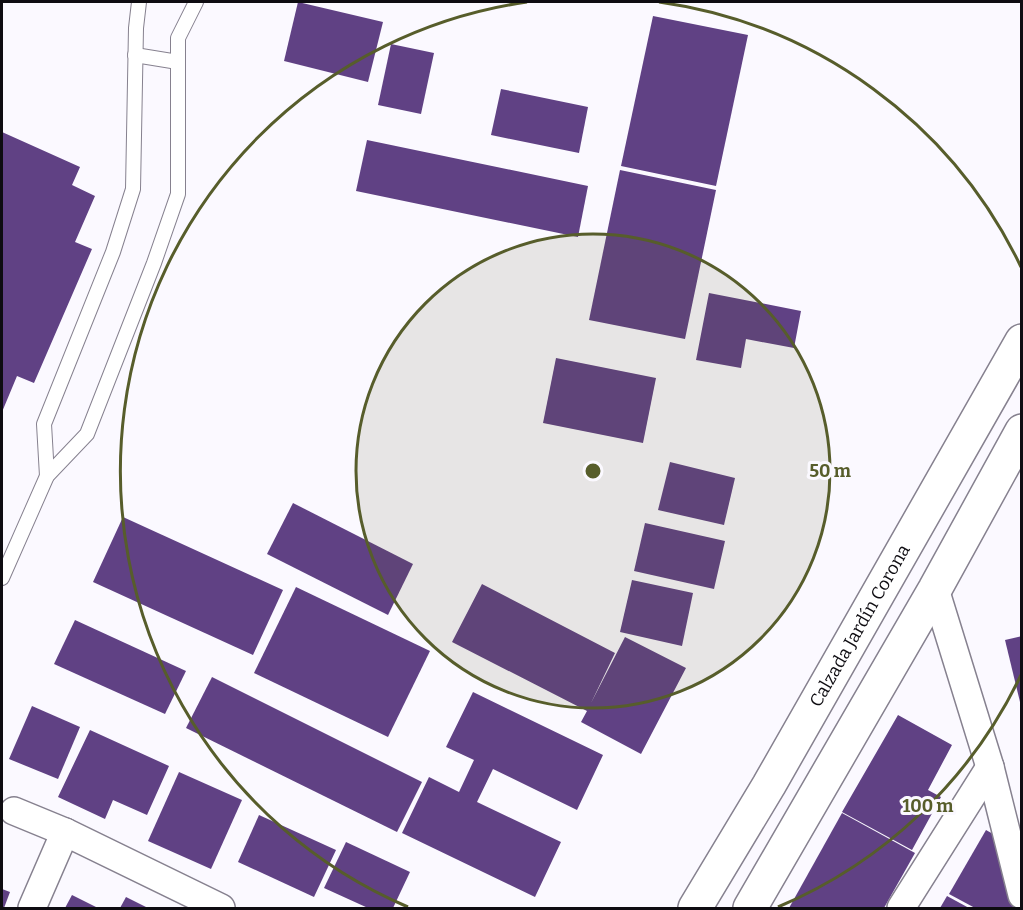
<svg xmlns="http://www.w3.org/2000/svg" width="1023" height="910" font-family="Bitter,serif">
	<rect width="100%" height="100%" fill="#fbf9ff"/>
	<g fill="#604184">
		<polygon points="298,2 383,22 368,82 284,61"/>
		<polygon points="653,16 748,35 716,186 621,166"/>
		<polygon points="391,44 434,53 421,114 378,105"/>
		<polygon points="501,89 588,107 579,153 491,135"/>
		<polygon points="2,132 80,167 72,185 95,196 75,242 92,249 34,383 17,376 2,412"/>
		<polygon points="367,140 588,186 578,237 356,191"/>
		<polygon points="620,170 716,190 685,339 589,320"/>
		<polygon points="709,293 801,311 794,348 746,339 741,368 696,360"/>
		<polygon points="556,358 656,378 643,443 543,423"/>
		<polygon points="670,462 735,478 724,525 658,510"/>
		<polygon points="293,503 413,564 388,615 267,554"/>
		<polygon points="123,517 283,590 253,655 93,582"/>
		<polygon points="645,523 725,541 714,589 634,571"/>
		<polygon points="632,580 693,593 682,646 620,632"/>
		<polygon points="482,584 615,653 591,703 625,637 686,668 641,754 581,722 587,711 452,642"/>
		<polygon points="296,587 430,651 388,737 254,673"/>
		<polygon points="75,620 186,671 165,714 54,664"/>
		<polygon points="1022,636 1022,705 1021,706 1005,640"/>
		<polygon points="212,677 422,782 397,832 186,728"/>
		<polygon points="473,692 603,755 577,810 493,769 477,802 561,842 535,897 402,833 429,777 459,792 474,760 446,747"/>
		<polygon points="32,706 80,727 58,779 9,759"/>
		<polygon points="898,715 952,745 928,790 941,797 912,850 842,812"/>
		<polygon points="90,730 169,766 147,815 113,800 105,819 58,797"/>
		<polygon points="179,772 242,800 211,869 148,841"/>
		<polygon points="842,813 915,853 884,908 789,908"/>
		<polygon points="259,815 336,850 314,897 238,862"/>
		<polygon points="986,830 1002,839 1014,908 975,908 949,894"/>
		<polygon points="346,842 410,872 393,908 368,908 324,888"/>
		<polygon points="2,889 10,892 4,908 2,908"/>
		<polygon points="72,895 98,908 65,908"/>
		<polygon points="947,896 969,908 940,908"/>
		<polygon points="126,897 148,908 120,908"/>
	</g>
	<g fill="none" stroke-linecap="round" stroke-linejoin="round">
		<defs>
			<g id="service">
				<polyline points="135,55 178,62"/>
				<polyline points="47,476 44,424 113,252 133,189 136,28 139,2"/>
				<polyline points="2,578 47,476 87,434 154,263 178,194 178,38 196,2"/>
			</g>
			<g id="minor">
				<polyline points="935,589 990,767 1022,895"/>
				<polyline points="14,811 65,832 221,908"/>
				<polyline points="32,908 65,832"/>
				<polyline points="901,908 990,767"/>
			</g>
			<g id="secondary">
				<path id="s1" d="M695 908 769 785 1022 341"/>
				<polyline points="750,908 935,589 1022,431"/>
			</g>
		</defs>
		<use href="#service" stroke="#86818f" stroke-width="16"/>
		<use href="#minor" stroke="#86818f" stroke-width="30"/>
		<use href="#secondary" stroke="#86818f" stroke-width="36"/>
		<use href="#service" stroke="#fff" stroke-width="14"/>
		<use href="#minor" stroke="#fff" stroke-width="27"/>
		<use href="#secondary" stroke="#fff" stroke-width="33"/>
	</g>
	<circle cx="593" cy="471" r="237" fill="#575d2b" fill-opacity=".12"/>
	<g fill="none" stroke="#575d2b" stroke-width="3">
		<circle cx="593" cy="471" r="237"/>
		<path d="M1021 675A474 474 0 0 1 778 907M408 907A474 474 0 0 1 527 2M659 2A474 474 0 0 1 1021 267"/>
	</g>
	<g text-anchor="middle" stroke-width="6" stroke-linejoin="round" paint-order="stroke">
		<g font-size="18" fill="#0e0c11" stroke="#fbf9ff">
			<text dy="6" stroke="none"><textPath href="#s1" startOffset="327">Calzada Jardín Corona</textPath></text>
		</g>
	</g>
	<circle cx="593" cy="471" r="9" fill="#575d2b" stroke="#fbf9ff" stroke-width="3"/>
	<g font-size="18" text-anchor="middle" font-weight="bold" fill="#575d2b" stroke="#fbf9ff" stroke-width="6" stroke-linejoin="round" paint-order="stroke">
		<text x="830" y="477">50 m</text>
		<text x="928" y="812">100 m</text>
	</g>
	<rect width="1023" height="910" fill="none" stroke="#0e0c11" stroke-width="6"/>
</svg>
